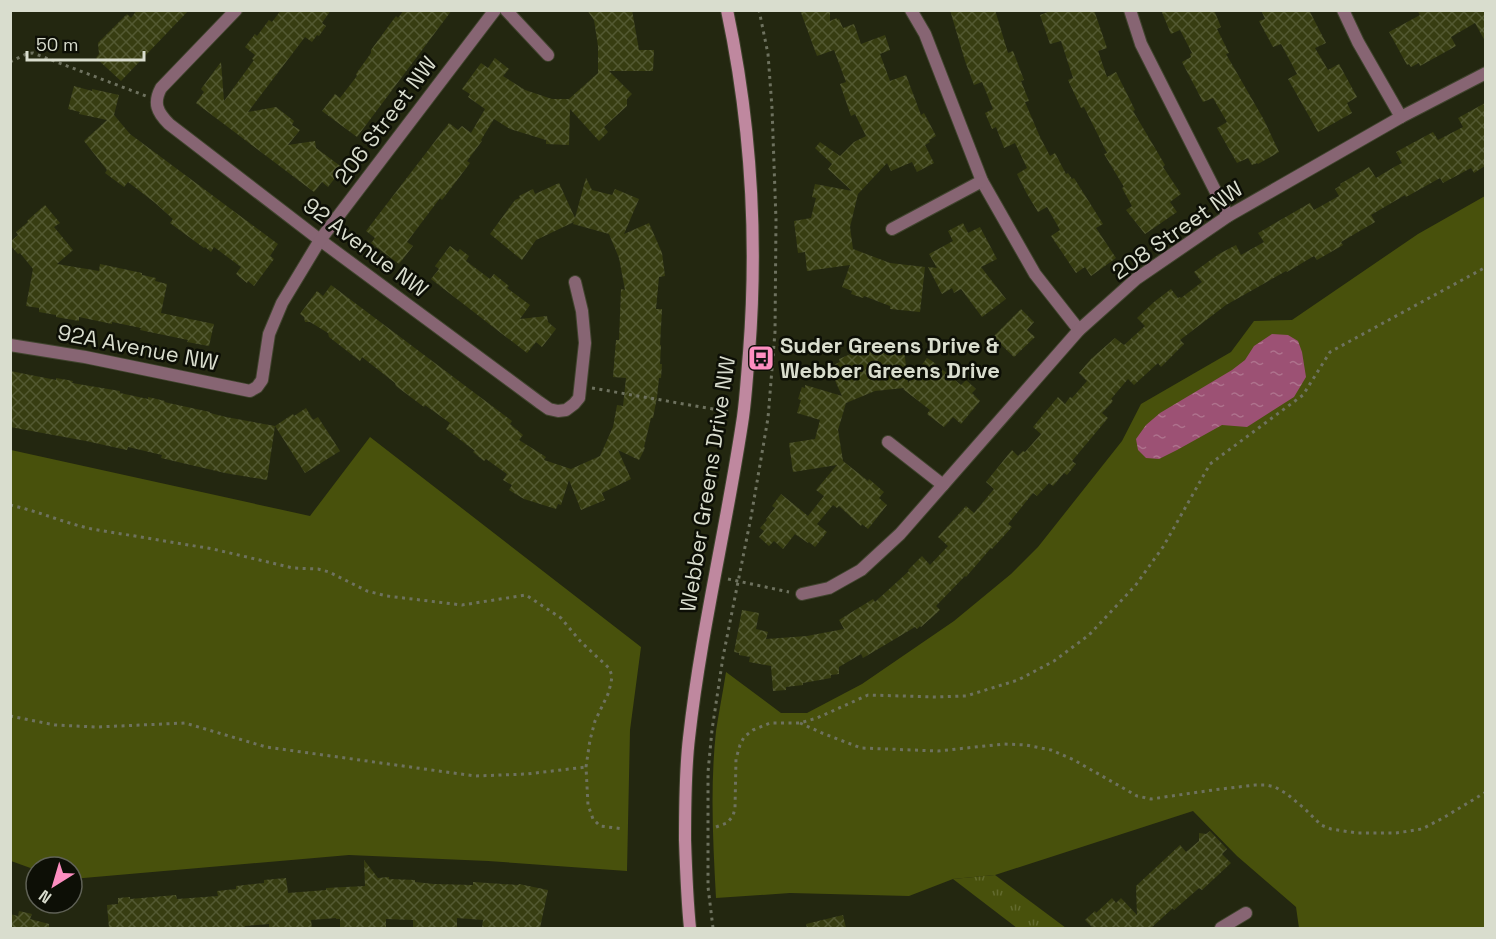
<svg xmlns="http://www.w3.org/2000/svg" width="1496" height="939" font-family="'Space Grotesk',sans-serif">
	<defs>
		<pattern id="park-tufts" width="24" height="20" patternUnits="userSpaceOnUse" patternTransform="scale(1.5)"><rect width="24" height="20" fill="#48510c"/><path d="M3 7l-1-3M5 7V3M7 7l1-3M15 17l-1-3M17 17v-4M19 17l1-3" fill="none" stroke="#626a2e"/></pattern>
		<pattern id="water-ripples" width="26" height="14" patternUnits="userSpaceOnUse" patternTransform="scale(1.5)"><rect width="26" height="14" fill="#9c5174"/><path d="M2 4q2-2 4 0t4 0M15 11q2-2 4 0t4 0" fill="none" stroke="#ae728d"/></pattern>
		<pattern id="building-cross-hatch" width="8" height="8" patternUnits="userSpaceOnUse" patternTransform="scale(1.5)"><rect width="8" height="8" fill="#373d11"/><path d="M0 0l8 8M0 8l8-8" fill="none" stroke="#535932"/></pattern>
	</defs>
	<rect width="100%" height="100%" fill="#232710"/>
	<g fill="#48510c">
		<path d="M1485 196V928H1299L1296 907 1237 856 1193 811 995 875 953 879 909 896 790 893 716 898C713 843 710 787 716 731 719 711 723 692 726 672L781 713H807L862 684 954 621 1011 574 1038 547 1122 441 1141 404 1231 352 1254 321 1292 320 1418 234Z"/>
		<polygon points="370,437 641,647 630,730 627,871 488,861 349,855 72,879 72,867 36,867 36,870 11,861 11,450 310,516"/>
	</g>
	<polygon fill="url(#park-tufts)" points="995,875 1066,928 1017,928 953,879"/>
	<polygon fill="url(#water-ripples)" points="1272,334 1288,335 1298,341 1302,352 1306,377 1294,397 1247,427 1222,425 1177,450 1159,459 1146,458 1138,450 1136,439 1146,425 1160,413 1232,370 1245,360 1254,346"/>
	<g fill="url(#building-cross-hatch)">
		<polygon points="137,10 189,10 121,81 96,58 99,54 98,43 127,14 131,18"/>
		<polygon points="281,10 331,10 322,23 326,26 319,36 317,35 312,42 305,37 248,112 276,107 294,121 292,125 300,130 288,145 315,141 316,148 343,168 328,187 322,182 314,192 196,103 204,92 201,89 221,62 224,101 254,60 252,59 255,55 245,47 255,34 257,36 269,20 272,22"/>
		<polygon points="404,10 452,10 357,137 322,111 335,94 340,98 357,76 356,74 371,53 371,50 396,16 398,18"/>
		<polygon points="587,10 632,10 639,50 654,50 653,71 609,71 632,94 627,99 627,106 604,127 608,132 599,141 570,109 569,145 546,144 546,140 510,129 494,119 481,140 482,141 467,161 470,163 442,200 440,198 407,242 413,246 399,264 371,243 375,238 366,231 449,123 458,130 462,126 471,133 485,109 468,97 470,94 462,89 481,63 488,68 495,58 509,69 503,76 525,90 552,99 569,99 598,73 598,46 594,20"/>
		<polygon points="800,10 830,10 830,21 837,18 837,20 839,19 843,28 854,24 861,44 885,35 890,50 880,54 890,81 906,75 921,115 924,113 936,136 929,140 930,142 925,145 934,163 917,172 912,162 891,171 887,163 858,194 850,227 853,249 890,263 925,267 920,312 890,309 890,306 864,296 863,298 851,294 852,291 842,287 850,265 807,271 805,252 798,253 794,221 811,218 816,198 812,197 815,184 852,191 828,169 832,164 815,148 820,142 840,156 854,142 866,136 855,114 851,116 840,84 846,82 834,50 817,56"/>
		<polygon points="950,10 995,10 1008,53 1013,51 1024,80 1021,81 1029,101 1025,102 1040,137 1050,156 1055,153 1066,174 1068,173 1072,179 1074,178 1103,224 1096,228 1116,258 1091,276 1085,267 1076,273 1051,236 1060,230 1047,207 1038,212 1027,194 1017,174 1027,168 1015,143 1004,148 996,127 992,129 985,113 993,109 982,82 974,85 965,61"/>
		<polygon points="1053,10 1094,10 1107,48 1098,51 1107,77 1116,72 1135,110 1133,111 1165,165 1163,167 1181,194 1170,202 1177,212 1145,234 1126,210 1132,206 1122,188 1124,187 1104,154 1107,153 1084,107 1081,108 1068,80 1073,78 1061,41 1050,44 1040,15"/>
		<polygon points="1161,10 1214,10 1221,27 1217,29 1229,53 1226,54 1264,120 1279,152 1258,164 1257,163 1252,165 1248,158 1237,163 1217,128 1227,122 1213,98 1203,102 1182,62 1191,57 1190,54 1192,53 1180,30 1171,34"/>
		<polygon points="1261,10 1309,10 1326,43 1315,48 1328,70 1339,64 1357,97 1347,103 1352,113 1318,132 1288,79 1297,74 1281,44 1273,47 1259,21 1265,19"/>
		<polygon points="1417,10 1485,10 1485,41 1475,23 1451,37 1456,46 1420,66 1419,63 1411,67 1409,64 1407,65 1389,32 1420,15"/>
		<polygon points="74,86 92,91 92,89 119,95 114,115 130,134 278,244 270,256 274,259 254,286 248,281 247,283 236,274 241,267 214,247 211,252 205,247 204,248 170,223 173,219 154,202 128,182 124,187 105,173 107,170 84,141 107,120 79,114 80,112 68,109"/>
		<polygon points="1485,103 1485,166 1474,173 1471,168 1443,183 1440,178 1406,197 1405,195 1371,215 1375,222 1341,242 1343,245 1317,260 1314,256 1287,272 1286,271 1226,305 1180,340 1184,344 1161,367 1158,363 1134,385 1128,379 1111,399 1113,401 1102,413 1108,418 1072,461 1076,464 1067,475 1064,473 1053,486 1049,483 1037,496 1033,493 1008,524 1012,527 992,549 991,548 966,577 965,576 936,606 940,610 921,627 920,626 917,629 915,627 863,658 861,654 839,667 839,674 831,675 831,678 803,683 803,685 786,687 786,690 773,691 771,666 749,662 750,657 739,655 739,653 734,652 742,610 759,613 756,629 768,632 766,639 807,636 844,629 839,620 873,599 875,602 909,571 908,570 922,556 930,565 948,546 938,537 966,506 974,513 994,489 986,482 1012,450 1018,456 1023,451 1025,452 1041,434 1033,427 1047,410 1058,397 1065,404 1070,397 1072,398 1087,381 1079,373 1091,359 1115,338 1124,345 1145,326 1137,318 1154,302 1171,289 1178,298 1180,297 1181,298 1202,282 1194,272 1219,254 1236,245 1241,255 1264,242 1258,233 1310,203 1314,210 1339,196 1335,189 1341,185 1340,184 1369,167 1376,178 1396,166 1402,163 1396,152 1433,132 1438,140 1463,127 1458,118"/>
		<polygon points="586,178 592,190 612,195 615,189 639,199 624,234 649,223 662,253 665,276 659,277 656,309 662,309 660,345 661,345 660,364 662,364 661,378 659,378 657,397 653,418 651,418 644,447 645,448 639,460 618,450 631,479 602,493 605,500 581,510 569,480 561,505 558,504 556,509 524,499 509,490 512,485 503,480 507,474 486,459 484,461 473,452 475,451 446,429 450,423 425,405 424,407 396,386 395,383 362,357 360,361 329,337 328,333 310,322 305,322 304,317 300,314 317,291 323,296 331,285 512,421 510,424 523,435 519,440 546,457 544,460 571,469 600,456 613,427 617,405 623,406 626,378 613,377 616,340 619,340 621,289 625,290 619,258 609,234 573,224 574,222 536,240 522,260 490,234 515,200 520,198 519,196 533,189 535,194 559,183 575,218"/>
		<polygon points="45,205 60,223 54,227 73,250 57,264 99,271 100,264 142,273 142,275 156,278 155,281 167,284 161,313 214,324 209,346 187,342 188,340 140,330 141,328 112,322 112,324 79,317 79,321 56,317 56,315 39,312 39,308 26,306 33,269 20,253 18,254 10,245 10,242 18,235 16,232 28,222 27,221"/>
		<polygon points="963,223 968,233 980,227 997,259 981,267 1006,299 982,317 961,289 954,293 952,288 942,294 928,267 937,268 929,254 953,241 948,231"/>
		<polygon points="450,246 458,252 460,249 469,256 466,261 490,279 494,274 509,286 507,288 530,305 520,319 547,316 548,322 556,329 542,347 536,342 527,353 431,279 439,269 435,266"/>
		<polygon points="1021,309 1034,322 1027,330 1035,337 1014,357 993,337"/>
		<polygon points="897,348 897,349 904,349 908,383 927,358 932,361 961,385 966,380 976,389 972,393 980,401 961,424 953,417 944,427 927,414 930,410 903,389 904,388 875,391 846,403 838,430 843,461 868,481 869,479 884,492 879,498 887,505 868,529 862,524 861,526 839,506 837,508 833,505 817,524 827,532 815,547 809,542 808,543 795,534 783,549 774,541 769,546 759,537 764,531 760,528 767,520 766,519 775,508 772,506 781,494 808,516 824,496 816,490 837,465 793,472 789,443 815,439 820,420 797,413 801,400 798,399 802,387 805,388 805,385 842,396 829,367 840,362 839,359 853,353"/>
		<polygon points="10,371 56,380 56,378 73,381 72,383 120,391 120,393 148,399 148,397 165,401 164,402 210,412 210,413 226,417 275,426 267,480 225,473 161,458 162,455 128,447 127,450 86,441 10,427"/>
		<polygon points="306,408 313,420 318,417 340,451 305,473 275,426 293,414 294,416"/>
		<polygon points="1210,831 1227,849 1222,854 1231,863 1202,890 1199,888 1174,910 1173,908 1151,928 1093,928 1085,920 1095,911 1096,913 1112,898 1116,903 1121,898 1137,915 1136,886 1180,845 1186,852 1199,841 1199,833 1206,834"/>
		<polygon points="364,860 378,878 389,877 389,879 415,880 415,882 434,884 473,885 473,882 518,885 519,884 548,890 540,928 482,928 483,920 457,918 457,928 413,928 413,920 386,919 386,927 379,928 340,928 340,919 336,919 336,918 311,920 312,928 269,928 269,924 245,926 245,927 234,928 109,928 107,905 118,904 118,898 130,897 130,899 176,895 177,899 218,896 217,891 236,889 236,886 264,883 264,880 286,878 288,893 326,890 326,888 365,886"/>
		<polygon points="19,911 32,914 30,919 49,924 49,928 10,928 10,914 18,916"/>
		<polygon points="843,915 846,928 807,928 806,924"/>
	</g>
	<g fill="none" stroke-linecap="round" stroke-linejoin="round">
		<defs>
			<g id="street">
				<path d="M236 10 161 88C153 103 157 112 169 124L320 240 539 402 549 409 558 411 566 410 574 404 579 398 585 343 582 311 575 282"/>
				<polyline points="506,10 548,55"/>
				<polyline points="911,10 925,34 982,181 1035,274 1079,330"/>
				<polyline points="1130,10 1141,44 1228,216"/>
				<polyline points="1343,10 1358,42 1401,117"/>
				<polyline points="892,229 982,181"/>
				<polyline points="10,345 85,357 250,391 257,387 262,380 269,334 282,303 320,240 495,10"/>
				<polyline points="888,442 943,485"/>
				<polyline points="802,594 829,588 861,570 900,534 1079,330 1136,279 1228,216 1401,117 1486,73"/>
				<polyline points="1221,928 1246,913"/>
			</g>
			<path id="secondary" d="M690 928C687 899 686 870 685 840 685 806 685 772 689 738 701 630 727 525 743 417 746 396 747 374 749 353 758 238 751 123 727 10"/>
		</defs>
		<use href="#street" stroke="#40442e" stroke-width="14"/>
		<use href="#secondary" stroke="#40442e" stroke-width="14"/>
		<g stroke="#6e725f" stroke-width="3" stroke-dasharray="3 4.5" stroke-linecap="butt">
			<polyline points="10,62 26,54 33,53 146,96"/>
			<polyline points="592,388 730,412"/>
			<path d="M10 505C38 511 64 523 92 529L213 549 293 568 318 569 329 572 367 591 387 596 462 605 526 595 561 618 581 642 609 668 612 676 611 683 608 694 595 721 590 740 586 767 588 805 593 819 600 826 624 829"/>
			<polyline points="728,579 789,592"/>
			<polyline points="10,716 55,725 97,727 185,723 266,747 475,776 527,774 586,767"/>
			<polyline points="800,723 822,733 861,748 938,751 1004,744 1026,745 1051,750 1074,760 1137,796 1151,799 1213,790 1255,785 1266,785 1275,787 1287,794 1305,809 1321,825 1331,829 1357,833 1396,833 1422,829 1443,818 1486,792"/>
			<polyline points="716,827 727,823 733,816 735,808 736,759 740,745 744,737 753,730 770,723 800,723 817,718 868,695 936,697 966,696 1018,680 1054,661 1089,635 1135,586 1163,547 1210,464 1303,395 1330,352 1486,267"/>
			<polyline points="713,928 708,887 708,772 712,730 723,657 751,517 768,418 775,332 776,220 772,108 768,54 759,10"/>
		</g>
		<use href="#street" stroke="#876573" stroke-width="12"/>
		<use href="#secondary" stroke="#bf889f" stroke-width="12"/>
	</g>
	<defs>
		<symbol id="bus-square" viewBox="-11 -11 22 22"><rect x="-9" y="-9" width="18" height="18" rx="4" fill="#fd8ec0" stroke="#0d0f06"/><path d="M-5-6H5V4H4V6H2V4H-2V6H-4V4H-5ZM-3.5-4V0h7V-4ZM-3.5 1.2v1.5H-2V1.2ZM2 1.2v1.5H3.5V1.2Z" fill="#111"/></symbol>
	</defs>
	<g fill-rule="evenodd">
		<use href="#bus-square" x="746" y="343" width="30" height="30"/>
	</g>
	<g text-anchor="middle" stroke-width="5" stroke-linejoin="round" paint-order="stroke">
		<g font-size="22" fill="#d9ddce" stroke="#0d0f06">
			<text transform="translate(385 120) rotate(-53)" y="8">206 Street NW</text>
			<text transform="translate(1177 230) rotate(-35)" y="8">208 Street NW</text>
			<text transform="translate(366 247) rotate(37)" y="8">92 Avenue NW</text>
			<text transform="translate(138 347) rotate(11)" y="8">92A Avenue NW</text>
			<text transform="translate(707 484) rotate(-81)" y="8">Webber Greens Drive NW</text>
		</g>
		<g font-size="22" font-weight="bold" fill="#d9ddce" stroke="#0d0f06" text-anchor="start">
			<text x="780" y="353">Suder Greens Drive &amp;<tspan x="780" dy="25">Webber Greens Drive</tspan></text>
		</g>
	</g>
	<rect width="1496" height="939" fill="none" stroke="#d9ddce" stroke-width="24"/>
	<g transform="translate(54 885) rotate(217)"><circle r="28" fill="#0d0f06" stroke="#5f6156" stroke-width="1.5"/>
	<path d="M0-4.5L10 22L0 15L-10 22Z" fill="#fd8ec0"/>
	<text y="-9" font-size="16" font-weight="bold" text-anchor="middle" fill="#d9ddce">N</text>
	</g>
	<path d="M27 51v9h117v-9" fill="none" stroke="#d9ddce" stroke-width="3"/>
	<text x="36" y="51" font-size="18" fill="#d9ddce" stroke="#0d0f06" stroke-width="4.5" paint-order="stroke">50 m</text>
</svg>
